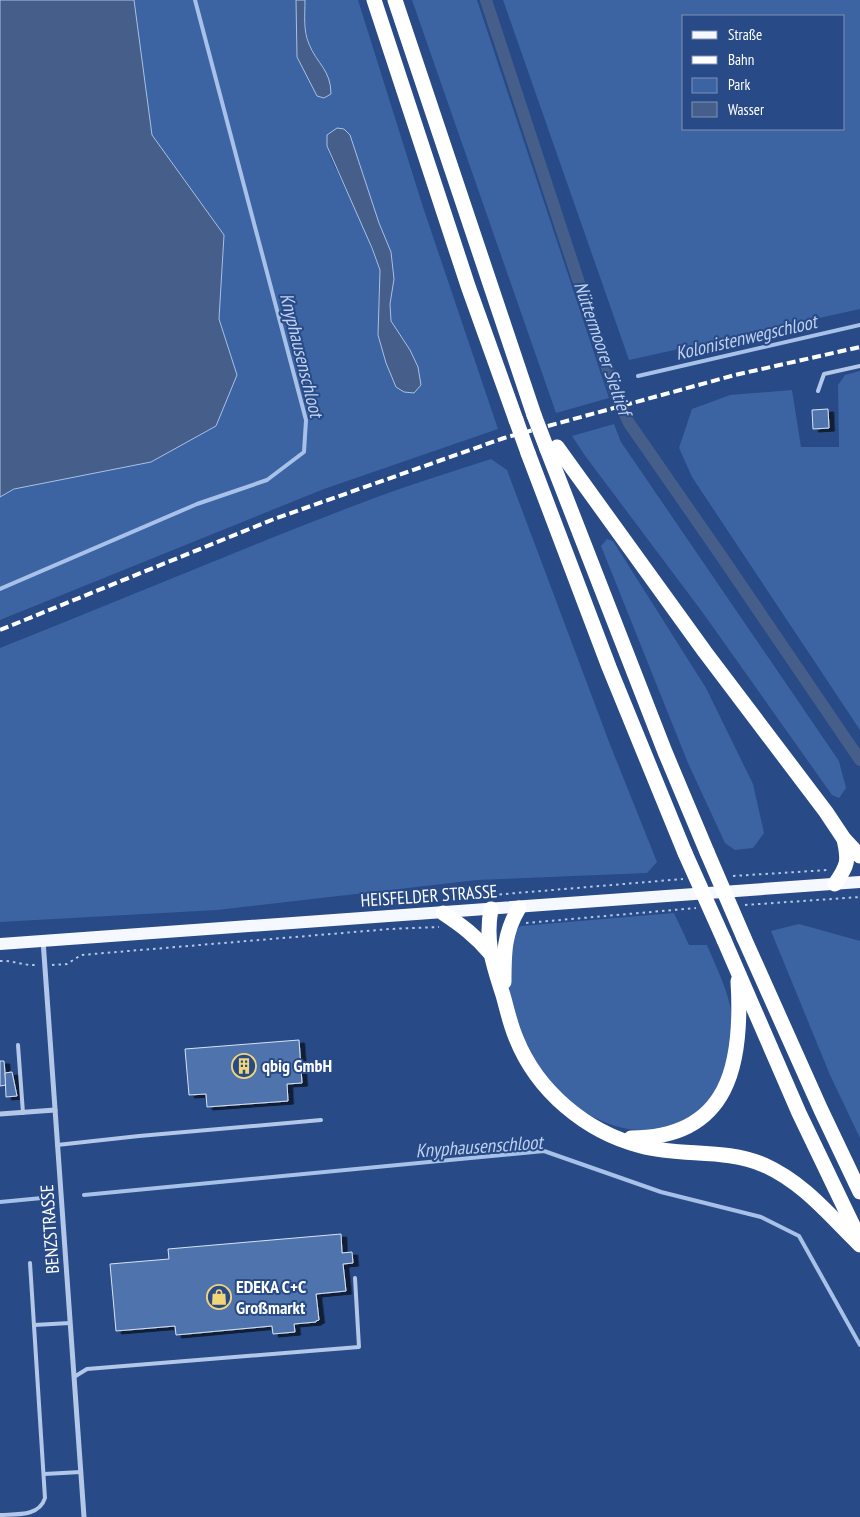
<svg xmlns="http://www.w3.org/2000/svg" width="860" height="1517" font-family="'PT Sans Narrow',sans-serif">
	<defs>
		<filter id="shadow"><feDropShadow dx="5.5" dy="3" stdDeviation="0" flood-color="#0009"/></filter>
	</defs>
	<rect width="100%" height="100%" fill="#284a86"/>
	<g fill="#3c63a2" fill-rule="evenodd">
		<path d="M134 0H296L297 57 317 96 325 70C305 41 304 34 305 0H358L423 207 498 429 324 489 0 620V497L237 375 219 319 224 235 152 135ZM327 135 379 223 391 252 394 279 390 304V321L410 350 418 367 396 387 386 363 378 335 380 270 360 219 332 161 327 146Z"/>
		<polygon points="412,0 477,0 609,398 556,413"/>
		<path d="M503 0H860V309L629 360ZM684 16H844V129H684Z"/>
		<polygon points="860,371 860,730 692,477 679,448 692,409 730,395 792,390 801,447 839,447 838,385 845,375"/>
		<polygon points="614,424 621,442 839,761 846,788 839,798 832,795 703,613 586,457 572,436"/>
		<path d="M491 459 507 470 611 747 657 862 647 873 477 880 217 910 0 922V648C123 599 245 547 369 500 409 485 451 472 491 459Z"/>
		<polygon points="607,539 613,541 706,688 753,784 764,833 753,848 735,850 725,843 688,763 601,546"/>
		<path d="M674 913 689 945H707C716 967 729 992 732 1016 733 1025 729 1064 727 1073 725 1079 719 1086 715 1092 667 1161 578 1127 538 1068 525 1050 512 1012 509 990 508 980 511 939 516 931 517 928 519 927 521 926Z"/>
		<polygon points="799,924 860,941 860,1138 830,1075 771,931"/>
	</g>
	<g fill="#465f8a" stroke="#a8c1e8">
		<polygon points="0,0 134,0 152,135 224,235 219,319 237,375 216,426 151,462 14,489 0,497"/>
		<path d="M296 0H305C305 15 303 30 309 44 317 64 331 70 331 94L324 98 317 96 297 57Z"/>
		<polygon points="337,128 344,129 350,135 379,223 391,252 394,279 390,304 391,321 410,350 418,367 421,385 414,393 404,392 396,387 386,363 378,335 380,270 372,248 327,146 327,135"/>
	</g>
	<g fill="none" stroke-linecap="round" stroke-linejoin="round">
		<g stroke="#a8c1e8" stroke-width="4">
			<polyline points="638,376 860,325"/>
			<polyline points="0,589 197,504 267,480 304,452 306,420 195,0"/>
			<polyline points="84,1195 544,1151 661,1192 761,1217 799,1236 860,1345"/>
			<polyline points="0,1202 42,1198"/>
		</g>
		<polyline stroke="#465f8a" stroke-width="12" points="486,0 616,395 629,423 722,557 860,760"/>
	</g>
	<g fill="#5073ad" stroke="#d7e3f6" filter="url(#shadow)">
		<polygon points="828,409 829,428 813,429 812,410"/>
		<polygon points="299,1040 302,1083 287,1084 288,1101 207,1107 206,1094 189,1095 185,1049"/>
		<polygon points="0,1061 4,1061 6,1085 0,1086"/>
		<polygon points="12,1072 17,1096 6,1097 5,1073"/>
		<polygon points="341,1234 342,1253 352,1252 353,1263 343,1264 346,1291 316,1294 319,1320 316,1321 316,1322 294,1324 295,1332 273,1334 272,1326 176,1335 175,1326 116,1331 110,1264 169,1259 168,1249"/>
	</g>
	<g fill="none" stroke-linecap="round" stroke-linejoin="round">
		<g stroke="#b3c7e8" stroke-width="2" stroke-dasharray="2.5 4" stroke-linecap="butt">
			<polyline points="733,876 828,870"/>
			<polyline points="493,895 683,879"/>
			<polyline points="745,905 860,897"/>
			<polyline points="526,923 696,908"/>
			<path d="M0 961C13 960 24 966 37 965"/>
			<polyline points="52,965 67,964 81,955 390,929 439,927"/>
		</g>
		<g stroke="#b3c7e8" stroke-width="4">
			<polyline points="818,391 824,374 860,366"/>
			<polyline points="18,1045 23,1113"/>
			<polyline points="57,1145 139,1136 321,1120"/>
			<polyline points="34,1325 70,1323"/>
			<polyline points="74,1377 87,1369 359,1347 355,1278"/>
			<polyline points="44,1474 81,1472"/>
			<path d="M0 1515C16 1514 39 1517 45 1498L30 1263"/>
		</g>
		<g stroke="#b3c7e8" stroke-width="5">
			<polyline points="43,940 84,1517"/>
			<polyline points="0,1114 55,1110"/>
		</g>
		<polyline stroke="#f5f8fe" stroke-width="12" points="0,944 860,882"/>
		<g stroke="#fff" stroke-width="15">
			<polyline points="374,0 468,286 516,420"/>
			<polyline points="395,0 534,415"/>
			<polyline points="557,447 705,652 826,812 844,839 860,856"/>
			<polyline points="547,449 665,752 707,852"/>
			<polyline points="528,453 609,667 685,853"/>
			<path d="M835 884C848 865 849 861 844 839"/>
			<path d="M491 909C485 942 493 964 503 995 507 1009 510 1024 516 1038 537 1091 586 1132 641 1146 681 1157 725 1148 764 1165 804 1183 829 1215 860 1245"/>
			<path d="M443 913C461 925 476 936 490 953"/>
			<polyline points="744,938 821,1110 860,1192"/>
			<polyline points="724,940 799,1113 860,1240"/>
			<path d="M504 982C504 953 504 933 519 908"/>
			<path d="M631 1138C730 1138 743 1063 738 981"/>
		</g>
		<polyline stroke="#fff" stroke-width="4" stroke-dasharray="9 4" stroke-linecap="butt" points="0,630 274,519 504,438 735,375 860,347"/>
		<g stroke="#fff" stroke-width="15">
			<polyline points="534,415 547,449"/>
			<polyline points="516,420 528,453"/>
			<polyline points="707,852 744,938"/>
			<polyline points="685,853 724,940"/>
		</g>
	</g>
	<defs>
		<symbol id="building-ring" viewBox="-11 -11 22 22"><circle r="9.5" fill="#284a86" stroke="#f0d679" stroke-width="1.5"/><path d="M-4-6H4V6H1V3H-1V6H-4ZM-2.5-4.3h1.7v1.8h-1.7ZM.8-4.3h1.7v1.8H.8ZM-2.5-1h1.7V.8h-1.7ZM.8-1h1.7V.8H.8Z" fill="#f0d679"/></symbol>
		<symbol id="shop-ring" viewBox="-11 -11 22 22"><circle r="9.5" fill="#284a86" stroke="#f0d679" stroke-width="1.5"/><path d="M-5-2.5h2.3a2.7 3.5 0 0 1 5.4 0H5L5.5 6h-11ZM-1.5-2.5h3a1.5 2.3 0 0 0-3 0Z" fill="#f0d679"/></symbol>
	</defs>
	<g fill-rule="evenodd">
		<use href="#building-ring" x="230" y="1052" width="28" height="28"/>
		<use href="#shop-ring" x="205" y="1283" width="28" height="28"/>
	</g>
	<g text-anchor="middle" stroke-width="4" stroke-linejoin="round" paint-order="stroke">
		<g font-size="18" fill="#fff" stroke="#284a86">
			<text transform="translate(429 896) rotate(-4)" y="6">HEISFELDER STRASSE</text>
			<text transform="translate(50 1229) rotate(-94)" y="6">BENZSTRASSE</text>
		</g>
		<g font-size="18" font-weight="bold" fill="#fff" stroke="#284a86" text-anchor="start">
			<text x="262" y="1072">qbig GmbH</text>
			<text x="236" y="1293">EDEKA C+C<tspan x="236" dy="21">Großmarkt</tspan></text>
		</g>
		<g font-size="19" font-style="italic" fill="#bfd1ef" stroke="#284a86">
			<text transform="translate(746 337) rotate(-13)" y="7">Kolonistenwegschloot</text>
			<text transform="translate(603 348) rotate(71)" y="7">Nüttermoorer Sieltief</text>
			<text transform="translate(302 355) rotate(76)" y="7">Knyphausenschloot</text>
			<text transform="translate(479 1146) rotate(-4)" y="7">Knyphausenschloot</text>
		</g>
	</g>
	<rect x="682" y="15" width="162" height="115" fill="#284a86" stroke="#7e92b6"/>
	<rect x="692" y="31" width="25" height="8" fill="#f5f8fe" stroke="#7e92b6"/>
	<text x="728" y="40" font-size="15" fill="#ffffff">Straße</text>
	<rect x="692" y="56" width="25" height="8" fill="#ffffff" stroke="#7e92b6"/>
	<text x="728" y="65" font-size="15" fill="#ffffff">Bahn</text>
	<rect x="692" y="78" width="25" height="15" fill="#3c63a2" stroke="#7e92b6"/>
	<text x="728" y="90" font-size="15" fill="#ffffff">Park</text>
	<rect x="692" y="102" width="25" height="15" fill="#465f8a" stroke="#7e92b6"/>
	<text x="728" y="115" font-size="15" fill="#ffffff">Wasser</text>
</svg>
